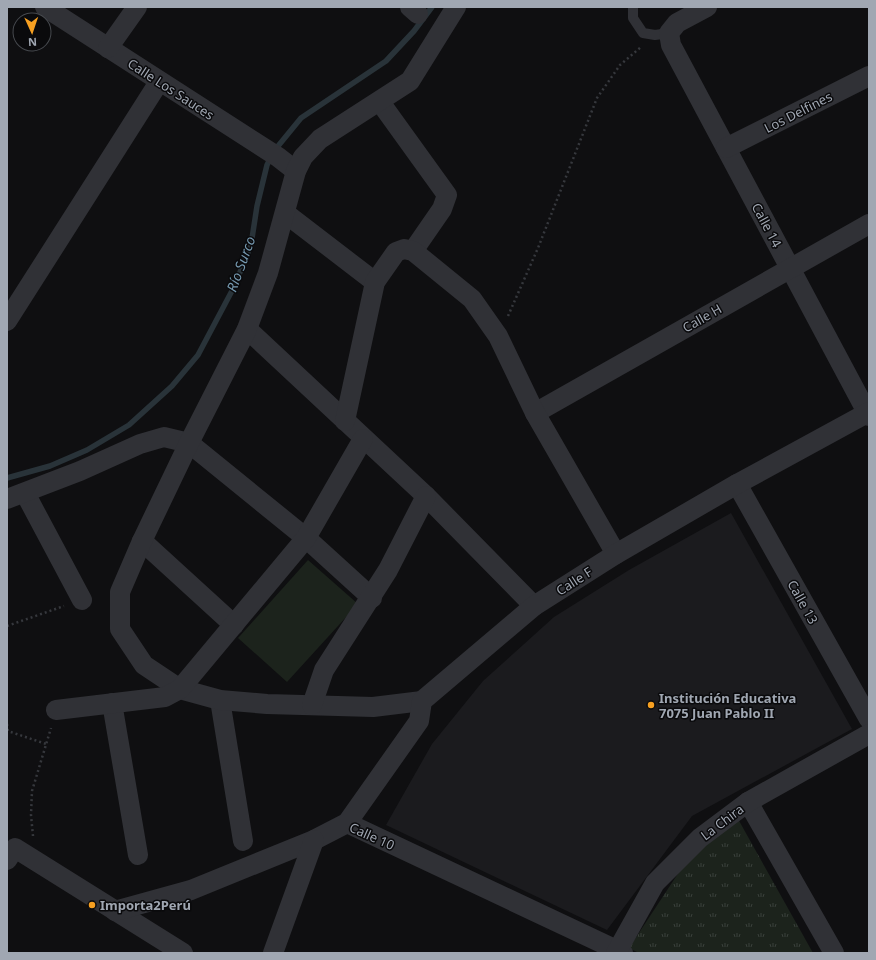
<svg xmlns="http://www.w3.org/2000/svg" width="876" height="960" font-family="'Noto Sans',sans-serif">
	<defs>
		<pattern id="park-tufts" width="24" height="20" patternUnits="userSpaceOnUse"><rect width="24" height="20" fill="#1c231c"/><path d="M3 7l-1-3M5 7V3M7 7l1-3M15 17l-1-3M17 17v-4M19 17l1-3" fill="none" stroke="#3a403b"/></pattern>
	</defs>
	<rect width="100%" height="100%" fill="#0f0f11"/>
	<polygon fill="#1b1b1e" points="731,513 852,729 692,816 607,930 386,825 432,744 483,681 554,617 629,570"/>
	<polygon fill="#1c231c" points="308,560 358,604 287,682 238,638"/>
	<polygon fill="url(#park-tufts)" points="738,819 813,953 639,953 629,948 685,863"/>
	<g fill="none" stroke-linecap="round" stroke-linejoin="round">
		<polyline stroke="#293339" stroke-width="5.5" points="7,478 50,466 87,450 129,425 172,386 198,355 234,287 251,245 257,206 267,165 274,151 301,118 386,61 414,31 432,7"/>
		<g stroke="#36383d" stroke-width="2.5" stroke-dasharray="2 3" stroke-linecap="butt">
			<polyline points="508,316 538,248 597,98 620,65 641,47"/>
			<polyline points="7,626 64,606"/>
			<polyline points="7,724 8,731 46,744"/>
			<polyline points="33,836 31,815 32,791 51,728"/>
		</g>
		<polyline stroke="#303136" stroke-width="10" points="633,7 633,18 643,33 655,35 669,33"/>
		<g stroke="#303136" stroke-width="20">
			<polyline points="45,7 278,157 296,171"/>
			<polyline points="410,7 418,14"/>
			<polyline points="707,7 677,23 669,33 671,45 869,416"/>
			<polyline points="108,48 137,7"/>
			<polyline points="380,102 447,195 442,209 413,251"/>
			<polyline points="726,148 869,76"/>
			<polyline points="285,213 375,282"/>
			<polyline points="7,321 159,82"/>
			<polyline points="247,329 426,496 534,606"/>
			<polyline points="535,413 869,224"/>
			<polyline points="345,421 375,282 396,252 404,249 413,251 472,299 498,336 535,413 616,554"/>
			<polyline points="737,484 869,719"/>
			<polyline points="25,493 82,600"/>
			<polyline points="7,499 80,471 140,444 164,437 189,443 306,538 372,598"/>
			<polyline points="142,541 234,625"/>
			<polyline points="220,700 243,841"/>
			<polyline points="422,701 373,707 267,704 220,700 180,689 144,665 120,629 120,592 142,541 189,443 247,329 268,273 296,171 303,157 320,139 410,81 456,7"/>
			<polyline points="112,703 138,855"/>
			<polyline points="312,705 324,670 388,570 426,496"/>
			<polyline points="56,710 165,697 180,689 306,538 363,439"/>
			<polyline points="748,802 834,953"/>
			<polyline points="347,823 623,953"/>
			<polyline points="7,860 15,848 183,953"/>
			<polyline points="115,911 191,890 314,840 347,823 419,721 422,701 534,606 616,554 737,484 869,412"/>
			<polyline points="273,953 314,840"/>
			<polyline points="616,953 655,883 700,838 748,802 869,734"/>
		</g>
	</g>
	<g fill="#f7a021" stroke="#0a0a0c" stroke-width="1.5">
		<circle cx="651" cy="705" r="4"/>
		<circle cx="92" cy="905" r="4"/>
	</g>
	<g text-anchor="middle" stroke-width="3" stroke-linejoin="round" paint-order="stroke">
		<g font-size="13" fill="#a0a7b2" stroke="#0a0a0c">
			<text transform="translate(171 89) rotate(33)" y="5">Calle Los Sauces</text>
			<text transform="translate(798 112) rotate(-27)" y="5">Los Delfines</text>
			<text transform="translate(767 225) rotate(62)" y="5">Calle 14</text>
			<text transform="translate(702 318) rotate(-30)" y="5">Calle H</text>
			<text transform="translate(574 581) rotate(-33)" y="5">Calle F</text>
			<text transform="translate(803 602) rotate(61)" y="5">Calle 13</text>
			<text transform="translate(722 822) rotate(-37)" y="5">La Chira</text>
			<text transform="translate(372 836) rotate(24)" y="5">Calle 10</text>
		</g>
		<g font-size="13" font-weight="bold" fill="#a0a7b2" stroke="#0a0a0c" text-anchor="start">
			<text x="659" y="703">Institución Educativa<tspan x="659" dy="15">7075 Juan Pablo II</tspan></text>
			<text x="100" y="910">Importa2Perú</text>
		</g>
		<g font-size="14" font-style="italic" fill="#7598af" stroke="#0a0a0c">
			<text transform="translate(241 264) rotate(-70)" y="5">Río Surco</text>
		</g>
	</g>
	<rect width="876" height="960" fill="none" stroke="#a0a7b2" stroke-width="16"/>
	<g transform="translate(32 32) rotate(177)"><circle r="19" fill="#0a0a0c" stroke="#46494e"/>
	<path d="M0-3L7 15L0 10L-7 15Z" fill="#f7a021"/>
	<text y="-6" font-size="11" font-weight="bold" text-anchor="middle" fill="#a0a7b2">N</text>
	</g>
</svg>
